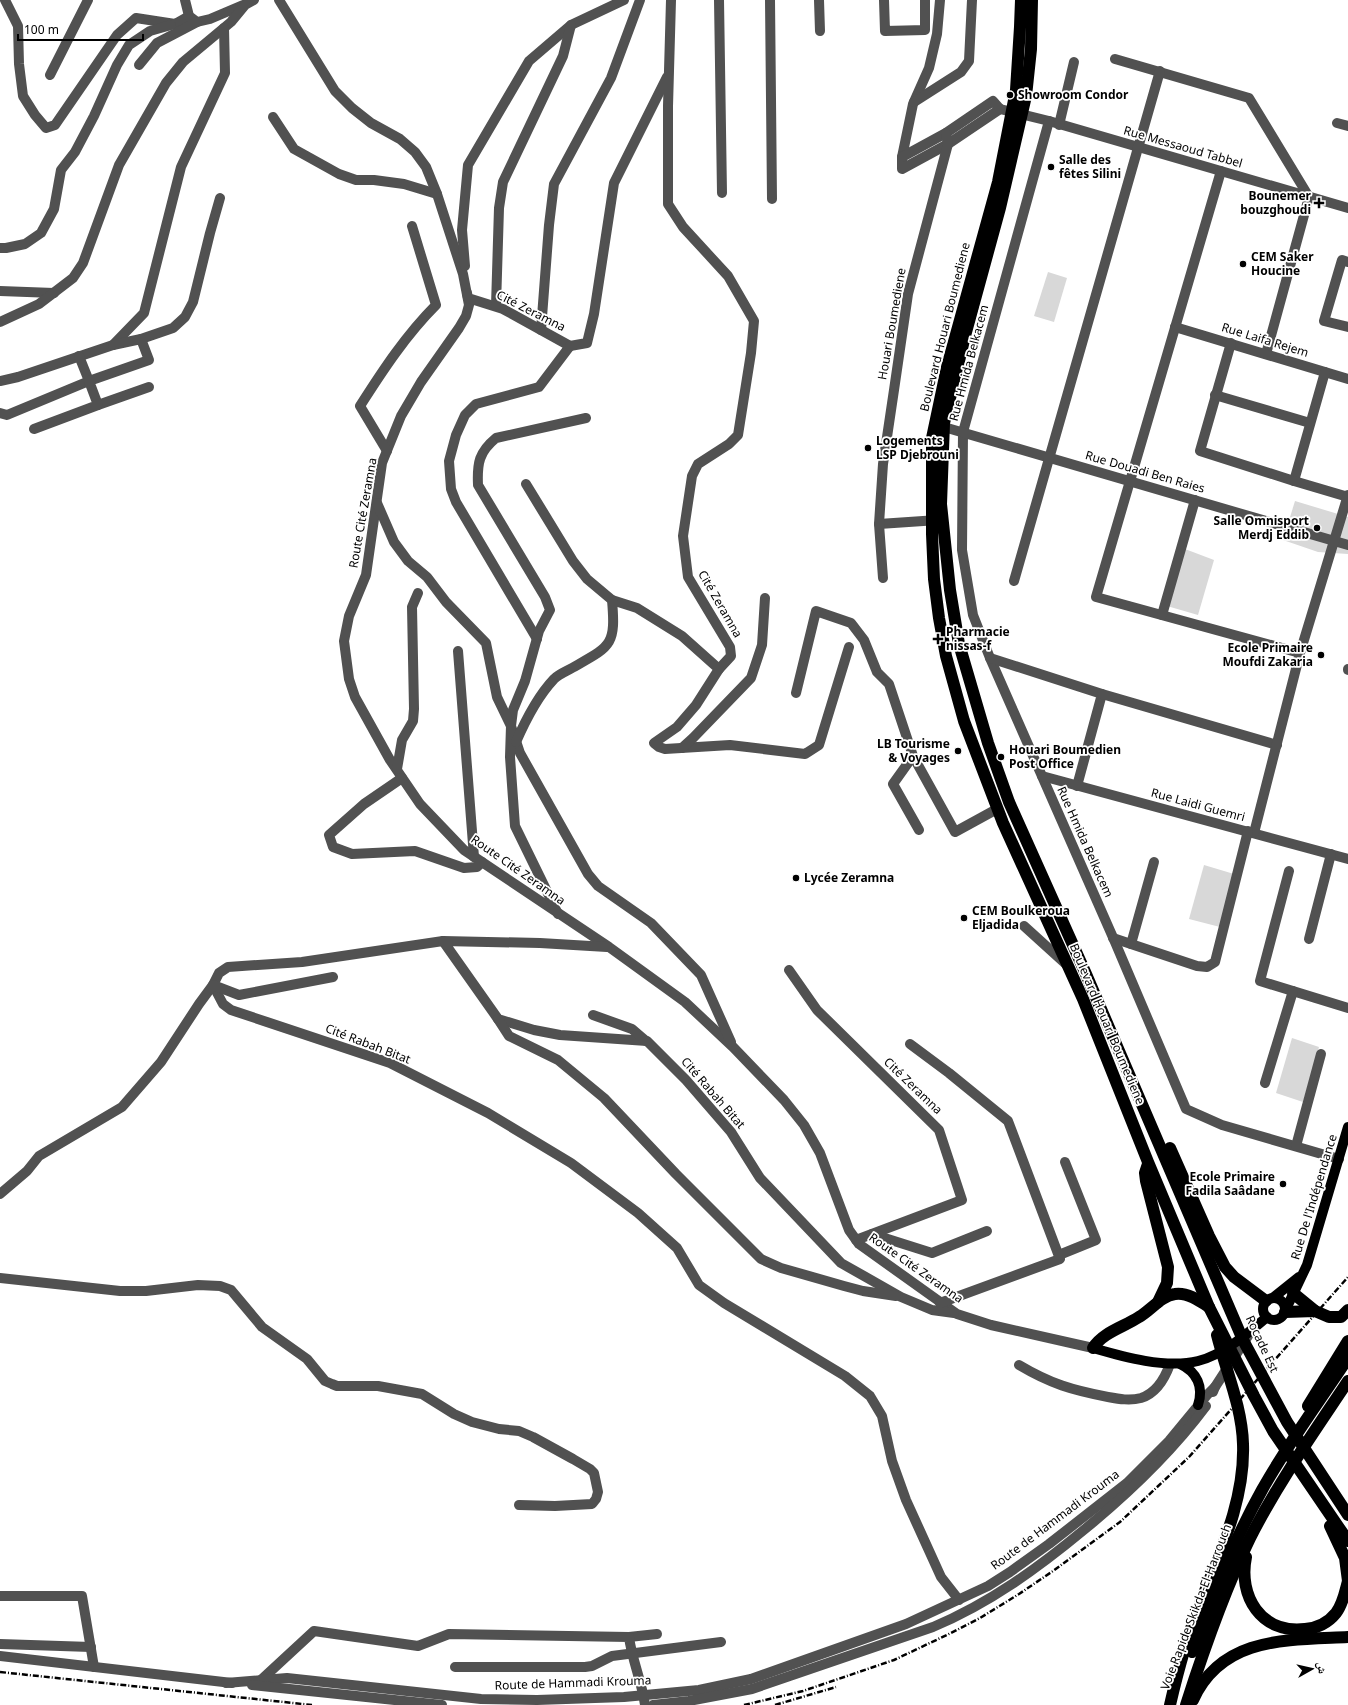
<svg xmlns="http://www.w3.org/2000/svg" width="1348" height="1705" font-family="'Noto Sans','Noto Naskh Arabic',sans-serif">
	<rect width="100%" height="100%" fill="#fff"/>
	<g fill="#d8d8d8">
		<polygon points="1048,272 1067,278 1054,322 1034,316"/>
		<polygon points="1295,501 1348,517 1348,554 1318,552 1283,540"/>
		<polygon points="1185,549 1214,560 1198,615 1167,606"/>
		<polygon points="1204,865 1234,874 1220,927 1189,919"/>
		<polygon points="1292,1038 1319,1047 1303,1102 1276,1093"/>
	</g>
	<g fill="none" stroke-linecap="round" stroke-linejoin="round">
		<g stroke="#515151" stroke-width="10">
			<polyline points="5,0 18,26 19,64 23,96 35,115 46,128 55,125 117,35 136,18 175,24 189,16"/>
			<polyline points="185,0 189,16 197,22 210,19 243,5"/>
			<polyline points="279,0 335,91 352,108 371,123 400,139 415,152 426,167 437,194 463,274 469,305 466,316 459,328 421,382 401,416 382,463 366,575 349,616 344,641 349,679 355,697 390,760 420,804 464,850 609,947 685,1002 733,1047 784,1100 804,1125 820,1153 849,1230 859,1244 957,1314 991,1325 1093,1348"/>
			<polyline points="671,0 668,106 668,204 683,227 728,276 754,321 751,353 738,435 729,444 698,464 692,476 683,536 688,577 730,647 731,656 719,669"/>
			<polyline points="719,0 722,193"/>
			<polyline points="770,0 772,199"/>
			<polyline points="819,0 820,31"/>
			<polyline points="884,0 885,31 925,30 925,0"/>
			<polyline points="940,0 937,34 929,68 913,104 902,157 902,169 948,144 1000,109"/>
			<polyline points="1115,59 1249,98 1309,197 1266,354"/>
			<polyline points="139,65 157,43 197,22"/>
			<polyline points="50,75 88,0"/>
			<polyline points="914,102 961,72 969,61 972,0"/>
			<polyline points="1000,109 1049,121 1348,208"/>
			<polyline points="273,117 294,149 339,174 356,180 374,180 404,184 437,194"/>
			<polyline points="1049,121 963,432 962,550 973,615 990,658 1115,942 1186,1109 1222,1125 1339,1159"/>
			<polyline points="1337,123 1348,126"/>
			<polyline points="1059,125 1074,62"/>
			<polyline points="902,157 946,133 993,101 1000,109"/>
			<polyline points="1221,171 1096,597 1300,653"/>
			<polyline points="0,248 6,248 25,244 41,233 54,209 61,170 75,152 94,116 117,65 129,45 150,31 171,25"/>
			<polyline points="1348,262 1342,260 1324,321 1348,327"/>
			<polyline points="465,266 462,230 468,165 529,61 571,25 624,0"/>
			<polyline points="0,291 54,293"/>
			<polyline points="467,293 468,298 503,309 570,346 539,387 476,404 465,415 456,435 449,461 451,489 456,502 537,639"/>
			<polyline points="496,306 499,208 503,182 563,56 571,25"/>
			<polyline points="0,322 39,304 73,278 83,263 119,165 166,83 183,62 231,22 245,5 254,0"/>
			<polyline points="1175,327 1348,379"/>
			<polyline points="541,330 549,225 554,184 611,78 640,0"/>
			<polyline points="141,339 173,328 185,317 193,302 210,233 220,198"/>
			<polyline points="1231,343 1200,451 1294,481 1325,372"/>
			<polyline points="570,346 587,343 594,314 614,183 667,77"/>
			<polyline points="0,381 18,377 113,345 144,313 181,167 225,73 224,28"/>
			<polyline points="1215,395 1310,423"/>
			<polyline points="98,405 149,387"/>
			<polyline points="0,413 7,415 89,381 79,356"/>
			<path d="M586 418 496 438C479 452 477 463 478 485L545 597 550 610 539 631 525 681 513 710 511 726 520 753 588 874 598 886 651 923 701 975 731 1042"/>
			<polyline points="937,425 1348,545"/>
			<polyline points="34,429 98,405 89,381 149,360 141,339 113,345"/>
			<path d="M387 451 360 406C383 370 406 335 436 305L412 226"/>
			<polyline points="1294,481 1348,497"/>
			<polyline points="377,503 394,542 408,561 427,577 446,602 486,643 497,697 511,726 510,757 515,826 558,914"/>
			<polyline points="879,524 938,520"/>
			<polyline points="883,578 879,524 883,464 894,390 908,294 948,144 946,133"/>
			<polyline points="1014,581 1160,71"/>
			<polyline points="612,600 637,608 682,636 719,669 696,705 677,727 654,743 659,747 665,749 730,745 805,754 819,745 849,647"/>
			<polyline points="1162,615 1195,500"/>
			<polyline points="458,651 474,857"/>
			<polyline points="990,658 1102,694 1077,786"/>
			<polyline points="1348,669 1348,670"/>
			<polyline points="796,693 816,611 851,623 864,640 877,672 889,684 913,756 955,832 997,809"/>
			<polyline points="1102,694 1277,745"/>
			<path d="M516 742C526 719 537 697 554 679 559 674 567 671 572 668 611 646 616 646 612 600L587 579 573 561 526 484"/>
			<polyline points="682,748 693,738 751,678 762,645 765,598"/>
			<polyline points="913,756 893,784 919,830"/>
			<polyline points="397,769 402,740 413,721 414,709 412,607 418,593"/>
			<polyline points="1042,776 1348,859"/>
			<polyline points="402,778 364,804 329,835 333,847 352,854 415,851 464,868 477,867 482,862"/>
			<polyline points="1254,833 1300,653 1348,495"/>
			<polyline points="1289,871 1260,981 1348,1008"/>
			<polyline points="1024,926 1067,965"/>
			<polyline points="1113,938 1197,966 1207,967 1215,962 1248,831"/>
			<polyline points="1309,939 1331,854"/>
			<polyline points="443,941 302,962 228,967 219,973 213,985 223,1004 231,1010 390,1063 488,1113 571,1163 638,1213 677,1248 699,1285 724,1303 845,1376 870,1396 882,1416 892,1461 906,1500 941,1577 959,1600"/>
			<polyline points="1131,944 1154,862"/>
			<polyline points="607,947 540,943 443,941 498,1019 534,1030 560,1035 647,1041 686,1080 731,1132 760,1178 841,1263 901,1297 932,1310 954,1313"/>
			<polyline points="789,970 817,1010 939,1130 962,1200 856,1240"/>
			<polyline points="593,1015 632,1029 646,1041"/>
			<polyline points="498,1019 509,1036 558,1060 604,1098 676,1174 761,1259 781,1268 844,1286 863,1291 896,1296"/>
			<polyline points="910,1044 949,1073 1008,1121 1060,1259 940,1303"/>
			<polyline points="1265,1083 1293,991"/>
			<polyline points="1296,1146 1321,1054"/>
			<polyline points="0,1194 27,1171 39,1156 122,1107 161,1062 199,1004 213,985 239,995 333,977"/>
			<polyline points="872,1234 932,1253 987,1231"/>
			<polyline points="1059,1255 1096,1240 1065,1162"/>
			<polyline points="0,1278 120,1291 146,1291 198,1285 220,1286 231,1290 262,1327 307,1359 325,1381 332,1384 337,1386 378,1386 422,1394 454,1414 472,1422 499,1429 519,1431 533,1437 573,1459 590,1469 594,1473 598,1492 596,1499 592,1504 555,1506 519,1505"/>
			<path d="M1019 1365C1051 1384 1072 1390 1108 1397 1119 1399 1130 1401 1141 1398 1157 1393 1165 1378 1170 1364"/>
			<polyline points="1213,1392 1215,1387 1248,1336"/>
			<polyline points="0,1596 82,1596 94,1667"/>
			<polyline points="629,1637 657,1634"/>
			<polyline points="0,1644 91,1647"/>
			<polyline points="0,1656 232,1683"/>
			<polyline points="455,1667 585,1667 592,1666 612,1656 721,1642"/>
			<path d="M261 1680 314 1631 418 1646 449 1634 629 1637C632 1660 642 1682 645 1705"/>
			<polyline points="226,1683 287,1678 481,1699 537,1700 624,1697 699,1690 751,1679 906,1624 988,1586 1010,1572 1049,1544 1127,1483 1169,1441 1207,1395 1215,1387"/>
			<polyline points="252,1685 442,1705"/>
			<path d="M653 1705 689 1701 752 1689 933 1627C990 1603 1038 1568 1085 1529 1130 1492 1171 1453 1206 1406"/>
		</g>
		<g stroke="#000" stroke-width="10">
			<polyline points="1274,1297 1299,1277"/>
			<circle cx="1274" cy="1309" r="11"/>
			<polyline points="1286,1309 1307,1265 1348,1127"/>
			<path d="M1093 1348C1124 1357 1166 1369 1198 1361 1223 1355 1247 1334 1267 1317"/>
			<path d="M1180 1364C1197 1372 1204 1387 1198 1405"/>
		</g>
		<g stroke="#000" stroke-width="12">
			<polyline points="1021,0 1020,27 1016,90 998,182 947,367 932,438 932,534 934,579 939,618 946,656 964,721 1003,823 1083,999 1148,1162 1209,1307 1254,1396 1273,1431 1348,1541"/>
			<polyline points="1032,0 1031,49 1026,96 1000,208 965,336 944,423 941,504 950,590 959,644 988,743 1009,802 1086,974 1243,1340 1287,1422 1348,1515"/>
			<polyline points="1170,1148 1209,1236 1225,1267 1234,1277 1266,1301"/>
			<polyline points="1148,1164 1145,1173 1146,1181 1168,1267 1167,1283 1158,1302"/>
			<polyline points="1293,1293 1315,1311"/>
			<polyline points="1285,1312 1315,1311 1329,1317 1341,1317 1348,1310"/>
			<path d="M1093 1348C1103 1332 1124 1327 1139 1317 1151 1310 1161 1296 1175 1294 1187 1292 1200 1301 1209 1307"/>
			<polyline points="1308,1406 1348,1341"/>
			<polyline points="1330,1526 1345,1558 1348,1581"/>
			<path d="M1246 1557C1238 1596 1261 1634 1305 1629 1317 1628 1328 1623 1336 1613 1343 1604 1345 1592 1348 1581"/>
			<path d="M1192 1652C1211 1597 1233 1542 1262 1490 1287 1445 1319 1402 1348 1358"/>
			<path d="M1193 1700C1222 1636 1288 1640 1348 1637"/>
			<path d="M1170 1705C1178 1670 1188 1634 1201 1601 1221 1550 1245 1499 1243 1444 1242 1407 1226 1371 1217 1335"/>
			<path d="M1186 1705C1204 1649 1224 1591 1250 1538 1278 1483 1314 1432 1348 1381"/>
		</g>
		<g stroke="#000" stroke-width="2.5" stroke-dasharray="6 2 1 2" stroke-linecap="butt">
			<polyline points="0,1672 312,1705"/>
			<polyline points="744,1705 803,1691 894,1660 951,1633 980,1618 1019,1594 1053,1571 1120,1522 1189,1457 1348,1277"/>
			<polyline points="775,1705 836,1687"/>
		</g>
	</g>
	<g fill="#000" stroke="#fff" stroke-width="1.5">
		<circle cx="1010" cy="95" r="4"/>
		<circle cx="1051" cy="167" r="4"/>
		<path d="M1317 197h4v4h4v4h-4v4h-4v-4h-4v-4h4z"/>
		<circle cx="1243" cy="264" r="4"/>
		<circle cx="868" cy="448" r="4"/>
		<circle cx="1317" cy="528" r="4"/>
		<path d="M936 633h4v4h4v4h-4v4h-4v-4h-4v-4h4z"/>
		<circle cx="1321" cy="655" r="4"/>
		<circle cx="958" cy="751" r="4"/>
		<circle cx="1001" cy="757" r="4"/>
		<circle cx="796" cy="878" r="4"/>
		<circle cx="964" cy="918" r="4"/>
		<circle cx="1283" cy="1184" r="4"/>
	</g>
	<g text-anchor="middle" stroke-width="3.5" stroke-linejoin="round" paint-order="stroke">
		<g font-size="12" font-weight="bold" fill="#000" stroke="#fff" text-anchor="start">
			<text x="1018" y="99">Showroom Condor</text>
			<text x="1059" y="164">Salle des<tspan x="1059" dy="14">fêtes Silini</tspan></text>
			<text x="1311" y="200" text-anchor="end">Bounemer<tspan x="1311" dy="14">bouzghoudi</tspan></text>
			<text x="1251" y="261">CEM Saker<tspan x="1251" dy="14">Houcine</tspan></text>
			<text x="876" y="445">Logements<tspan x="876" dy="14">LSP Djebrouni</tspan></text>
			<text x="1309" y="525" text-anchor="end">Salle Omnisport<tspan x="1309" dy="14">Merdj Eddib</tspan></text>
			<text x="946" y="636">Pharmacie<tspan x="946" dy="14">nissas-f</tspan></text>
			<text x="1313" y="652" text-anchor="end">Ecole Primaire<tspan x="1313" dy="14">Moufdi Zakaria</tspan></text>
			<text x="950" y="748" text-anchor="end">LB Tourisme<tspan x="950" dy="14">&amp; Voyages</tspan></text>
			<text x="1009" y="754">Houari Boumedien<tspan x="1009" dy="14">Post Office</tspan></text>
			<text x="804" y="882">Lycée Zeramna</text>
			<text x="972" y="915">CEM Boulkeroua<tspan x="972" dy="14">Eljadida</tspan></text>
			<text x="1275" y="1181" text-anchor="end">Ecole Primaire<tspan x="1275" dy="14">Fadila Saâdane</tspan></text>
		</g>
		<g font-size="12" fill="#000" stroke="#fff">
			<text transform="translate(1183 147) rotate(16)" y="4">Rue Messaoud Tabbel</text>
			<text transform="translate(531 311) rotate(27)" y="4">Cité Zeramna</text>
			<text transform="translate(892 324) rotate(-80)" y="4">Houari Boumediene</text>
			<text transform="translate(945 327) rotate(-76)" y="4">Boulevard Houari Boumediene</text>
			<text transform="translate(1265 340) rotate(17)" y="4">Rue Laifa Rejem</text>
			<text transform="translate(969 363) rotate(-75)" y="4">Rue Hmida Belkacem</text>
			<text transform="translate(1145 472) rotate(16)" y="4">Rue Douadi Ben Raies</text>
			<text transform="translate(363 513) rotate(-80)" y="4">Route Cité Zeramna</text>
			<text transform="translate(720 604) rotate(60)" y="4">Cité Zeramna</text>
			<text transform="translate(1198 805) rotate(15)" y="4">Rue Laidi Guemri</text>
			<text transform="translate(1085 842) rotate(66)" y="4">Rue Hmida Belkacem</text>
			<text transform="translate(518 870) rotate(35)" y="4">Route Cité Zeramna</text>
			<text transform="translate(1107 1024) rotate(67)" y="4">Boulevard Houari Boumediene</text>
			<text transform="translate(368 1044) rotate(21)" y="4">Cité Rabah Bitat</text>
			<text transform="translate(913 1086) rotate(44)" y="4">Cité Zeramna</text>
			<text transform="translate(713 1093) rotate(49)" y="4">Cité Rabah Bitat</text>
			<text transform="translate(1314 1197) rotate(-73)" y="4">Rue De l'Indépendance</text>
			<text transform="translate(916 1268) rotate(35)" y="4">Route Cité Zeramna</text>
			<text transform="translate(1262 1344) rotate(65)" y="4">Rocade Est</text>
			<text transform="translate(1055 1520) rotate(-37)" y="4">Route de Hammadi Krouma</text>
			<text transform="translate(1196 1607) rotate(-69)" y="4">Voie Rapide Skikda-El-Harrouch</text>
			<text transform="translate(573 1683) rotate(-2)" y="4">Route de Hammadi Krouma</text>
		</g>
	</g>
	<g transform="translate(1312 1669) rotate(82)" stroke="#ffffff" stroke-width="3" paint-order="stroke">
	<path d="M0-3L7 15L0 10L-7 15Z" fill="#000000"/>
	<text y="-6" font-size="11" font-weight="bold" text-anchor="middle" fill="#000000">ش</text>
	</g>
	<path d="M18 34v6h125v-6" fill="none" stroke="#000000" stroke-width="2"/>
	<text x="24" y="34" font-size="12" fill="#000000" stroke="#ffffff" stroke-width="3" paint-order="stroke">100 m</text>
</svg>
